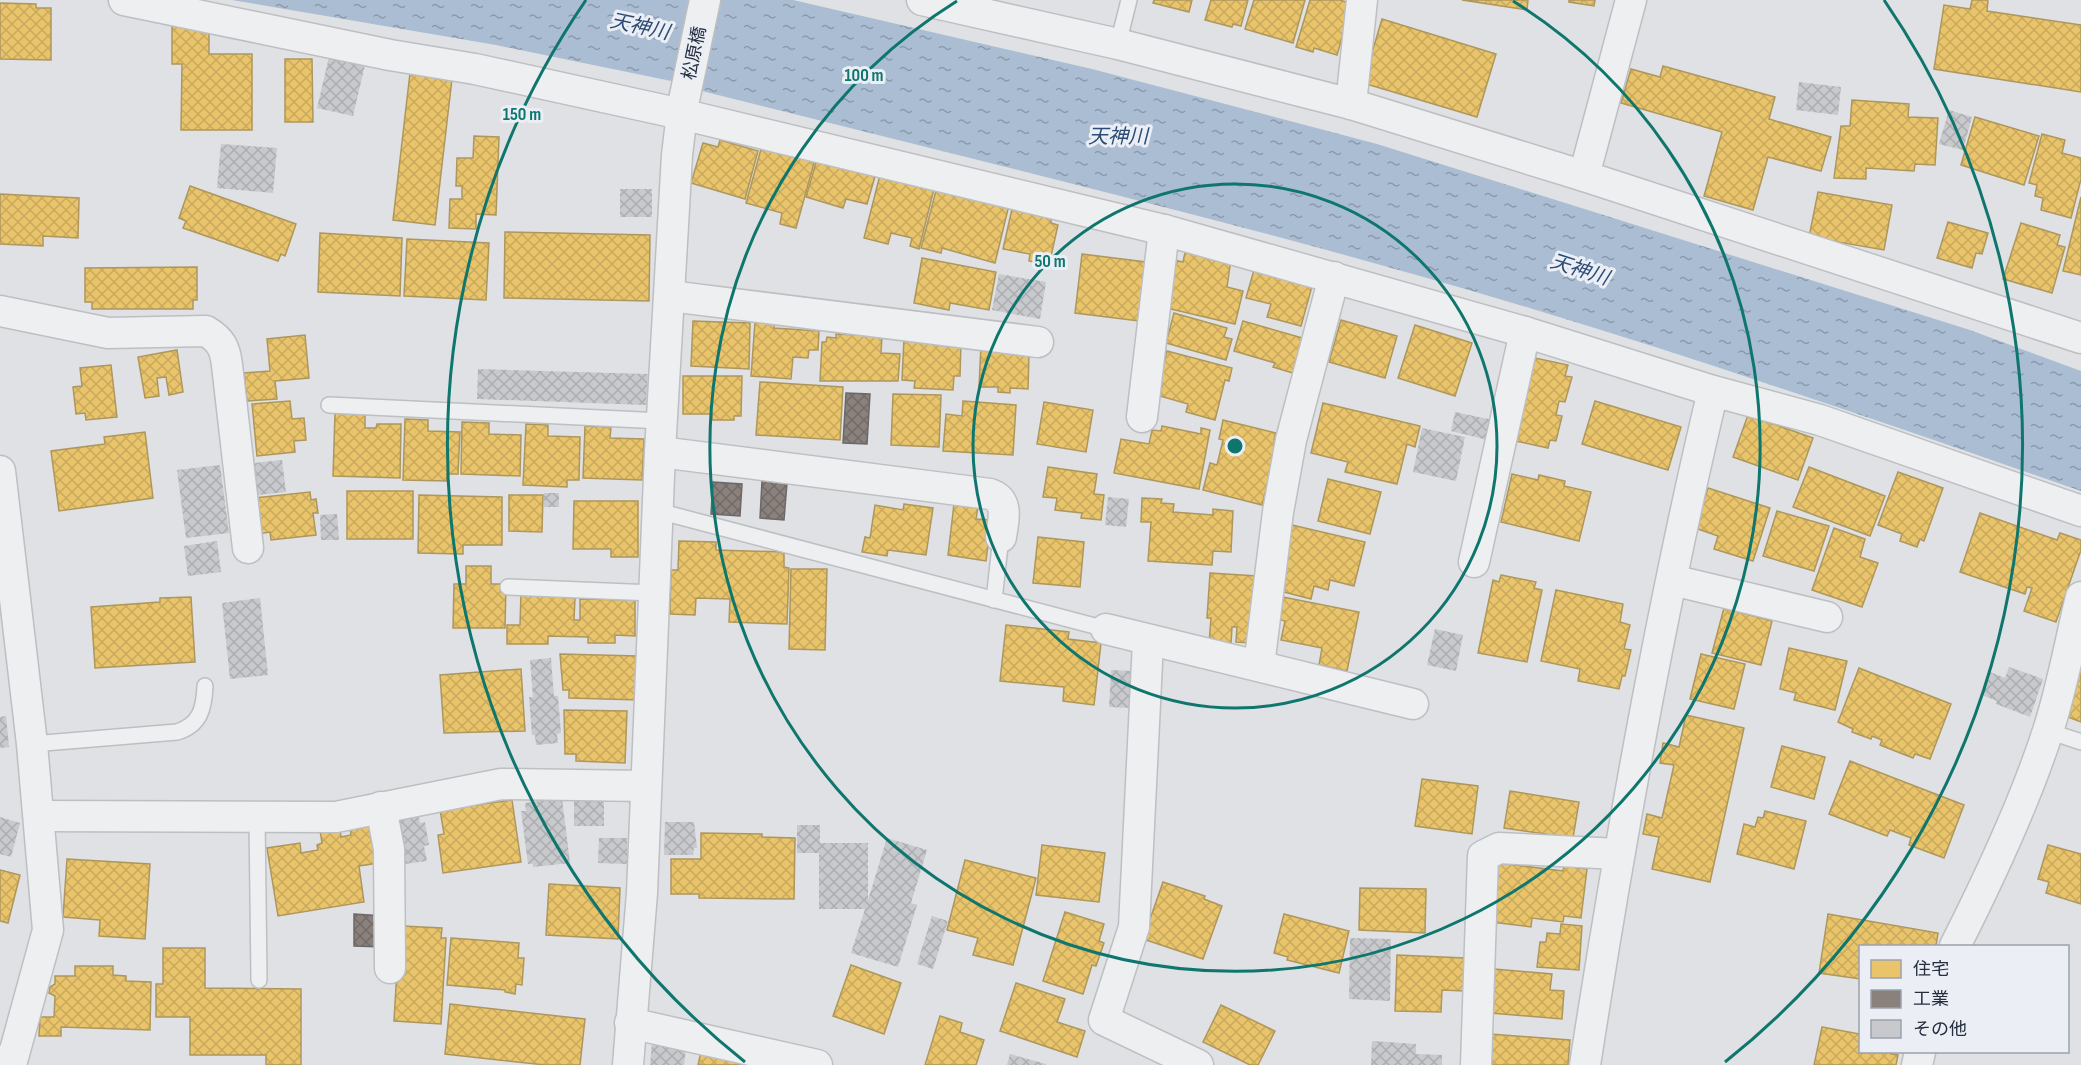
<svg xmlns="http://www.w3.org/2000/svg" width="2081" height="1065" font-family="'Sofia Sans Condensed','Noto Sans JP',sans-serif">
	<defs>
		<pattern id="water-ripples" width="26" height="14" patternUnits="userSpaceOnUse" patternTransform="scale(1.5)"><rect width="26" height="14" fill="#aabdd2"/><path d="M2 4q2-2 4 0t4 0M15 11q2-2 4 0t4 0" fill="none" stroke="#8a9aac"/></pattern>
		<pattern id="homes-cross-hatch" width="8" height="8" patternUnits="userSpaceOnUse" patternTransform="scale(1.5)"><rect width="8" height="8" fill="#e9c46a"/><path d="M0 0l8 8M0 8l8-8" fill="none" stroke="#c8a95d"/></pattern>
		<pattern id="industry-cross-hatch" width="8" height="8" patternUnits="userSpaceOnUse" patternTransform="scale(1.5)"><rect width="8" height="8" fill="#8a817c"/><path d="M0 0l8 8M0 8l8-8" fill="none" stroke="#716a67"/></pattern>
		<pattern id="building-cross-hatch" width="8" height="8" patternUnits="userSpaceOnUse" patternTransform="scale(1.5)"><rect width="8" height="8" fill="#c7c9cc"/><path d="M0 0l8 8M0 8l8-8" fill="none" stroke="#abadb0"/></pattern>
	</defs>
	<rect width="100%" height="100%" fill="#dfe1e4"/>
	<path fill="url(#water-ripples)" d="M232 0H793L1092 69 1377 144 1970 330 2081 371V491C1862 415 1643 339 1420 276 1181 208 939 151 698 90L676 82 496 45Z"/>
	<g fill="url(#homes-cross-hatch)" stroke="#ae975d" stroke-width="1.5">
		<polygon points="1154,0 1192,0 1189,12 1153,3"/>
		<polygon points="1211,0 1248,0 1241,26 1233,24 1232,27 1205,20"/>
		<polygon points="1254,0 1305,0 1293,43 1245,29"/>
		<polygon points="1310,0 1340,0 1352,4 1337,55 1314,48 1313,52 1296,47"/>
		<polygon points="1462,0 1528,0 1527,10"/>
		<polygon points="1569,0 1595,0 1594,6 1569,2"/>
		<polygon points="1972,0 1988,0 1987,11 2081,25 2081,92 1934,69 1944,5 1970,9"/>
		<polygon points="0,3 36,4 36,8 51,8 51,60 0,59"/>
		<polygon points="1382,19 1496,54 1477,117 1363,83"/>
		<polygon points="172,26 209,26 209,54 252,54 252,130 181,130 182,64 172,64"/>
		<polygon points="285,59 312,59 313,122 285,122"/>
		<polygon points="1663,66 1775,97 1769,119 1831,137 1821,171 1768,157 1753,210 1704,196 1722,132 1621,103 1631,69 1660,77"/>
		<polygon points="410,73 452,79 435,225 393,220"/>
		<polygon points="1852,100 1909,104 1908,117 1938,118 1935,165 1915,164 1914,171 1866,168 1866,179 1834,178 1841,126 1850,126"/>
		<polygon points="1975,117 2039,136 2024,185 1961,165"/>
		<polygon points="2042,134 2065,140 2062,153 2081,158 2081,179 2071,218 2041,210 2043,198 2035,196 2037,185 2029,183"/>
		<polygon points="474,136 499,137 496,215 476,214 476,229 449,228 450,199 462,199 462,186 456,186 457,158 473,158"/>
		<polygon points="720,140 758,151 745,199 691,183 703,143 718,147"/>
		<polygon points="763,142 816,156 796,228 780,224 782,213 746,203"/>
		<polygon points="818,156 876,173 867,204 846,199 843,208 806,197"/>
		<polygon points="881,171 935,185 919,249 910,246 912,238 891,233 888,244 864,238"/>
		<polygon points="938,183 1009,205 995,263 942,248 941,253 921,248"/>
		<polygon points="190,186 296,224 285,256 281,254 278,261 183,228 186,221 179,218"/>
		<polygon points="1818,192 1892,205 1884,250 1809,237"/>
		<polygon points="0,194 79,198 78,238 43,236 43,246 0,244"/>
		<polygon points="2081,197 2081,275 2063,271"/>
		<polygon points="1012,209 1051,218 1051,223 1058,225 1049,265 1029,261 1030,254 1003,249"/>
		<polygon points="1948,222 1988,233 1982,254 1976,253 1972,268 1937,258"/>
		<polygon points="2021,223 2060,235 2057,245 2065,247 2052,293 2003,279"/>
		<polygon points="505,232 650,235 649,301 504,298"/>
		<polygon points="320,233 402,238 400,296 318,292"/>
		<polygon points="407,239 489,243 486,300 404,296"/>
		<polygon points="1186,248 1231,259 1227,287 1243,291 1235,324 1162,307 1174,260 1183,262"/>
		<polygon points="1082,254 1146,262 1139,321 1075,313"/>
		<polygon points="922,258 996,272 989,310 950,303 949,310 914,303"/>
		<polygon points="1256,263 1314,279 1301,326 1267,317 1271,304 1246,298"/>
		<polygon points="197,267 197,300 193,300 193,309 92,309 92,302 85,302 85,268"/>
		<polygon points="1174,313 1227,328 1224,337 1232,339 1226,360 1166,343"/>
		<polygon points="1341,320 1397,336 1385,378 1329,362"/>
		<polygon points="693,321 750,323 749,369 691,366"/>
		<polygon points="1243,321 1306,339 1296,374 1273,367 1275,363 1234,351"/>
		<polygon points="755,322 774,324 774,328 819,331 818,350 809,350 808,358 793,357 791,379 751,376"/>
		<polygon points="1415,325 1472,343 1455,396 1398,378"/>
		<polygon points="836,334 882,336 881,353 900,354 898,381 820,381 822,342 826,342 827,337 836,338"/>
		<polygon points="305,335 309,378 275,381 277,399 247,401 244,373 270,371 267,339"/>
		<polygon points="904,338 961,341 960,376 954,376 953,390 914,388 915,381 902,380"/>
		<polygon points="981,345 1029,355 1028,389 1010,388 1010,393 998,392 998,387 979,387"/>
		<polygon points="177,350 183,392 169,395 166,377 157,378 159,396 145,398 138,357"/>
		<polygon points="1167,351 1232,368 1229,381 1225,380 1215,420 1186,412 1188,404 1160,396 1162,386 1158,385"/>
		<polygon points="1530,357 1568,365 1565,376 1572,377 1565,402 1559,401 1556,415 1562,416 1556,441 1550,440 1548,448 1511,440"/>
		<polygon points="111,365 117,417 86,420 85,413 76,414 73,387 82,386 80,368"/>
		<polygon points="683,376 742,376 741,416 734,416 734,420 712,420 712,414 683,414"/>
		<polygon points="760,382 843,387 840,440 756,435"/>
		<polygon points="893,394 941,395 939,447 891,445"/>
		<polygon points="290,401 292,419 304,418 306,440 294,441 295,452 257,456 252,404"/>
		<polygon points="963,401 1016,405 1013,455 943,451 946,414 962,416"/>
		<polygon points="1595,401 1681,427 1668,470 1582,444"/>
		<polygon points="1044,402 1093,410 1086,452 1037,444"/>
		<polygon points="1323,403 1420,426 1415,447 1407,444 1397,484 1345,472 1348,462 1311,453"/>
		<polygon points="335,413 365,414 365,428 376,428 377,424 401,424 400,478 333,476"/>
		<polygon points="1748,415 1813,438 1798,480 1733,457"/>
		<polygon points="405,419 428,420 428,431 460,432 458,474 447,474 447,481 403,480"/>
		<polygon points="1223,420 1276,433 1274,440 1279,441 1262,505 1203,490 1210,463 1217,465 1223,440 1219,439"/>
		<polygon points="462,422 489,423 489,434 521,435 520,476 461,474"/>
		<polygon points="526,424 548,425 548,436 580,437 579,480 567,480 567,487 523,485"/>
		<polygon points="585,426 611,427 610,438 644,439 642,480 583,478"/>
		<polygon points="1162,426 1201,434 1201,428 1210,430 1199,489 1114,473 1121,439 1149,444 1152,430 1161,431"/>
		<polygon points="145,432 153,498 59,511 51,451 105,444 104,437"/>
		<polygon points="1048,467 1097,474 1094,494 1104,495 1101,520 1081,518 1082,513 1055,510 1057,498 1043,497"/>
		<polygon points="1809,467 1885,496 1870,536 1793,507"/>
		<polygon points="1898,472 1943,488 1924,541 1920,539 1917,547 1900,541 1902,534 1878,525"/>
		<polygon points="1512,474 1538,480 1539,475 1565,481 1564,486 1591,492 1579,541 1501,522"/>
		<polygon points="1328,479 1381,492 1370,534 1318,521"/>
		<polygon points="1708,488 1770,508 1753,561 1714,549 1718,536 1695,528"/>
		<rect x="347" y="491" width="66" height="48"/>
		<polygon points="310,492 311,500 316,499 318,513 313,513 316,535 271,540 270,532 258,534 254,498"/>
		<polygon points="419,495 502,497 502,545 463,545 463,554 418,553"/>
		<polygon points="509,495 543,495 542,532 509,531"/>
		<polygon points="1142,498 1162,499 1161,503 1174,504 1173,512 1213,515 1213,509 1233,511 1231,552 1213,551 1212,565 1148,561 1151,522 1141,522"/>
		<polygon points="574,501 638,501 638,557 611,557 611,549 573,549"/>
		<polygon points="904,504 933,508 926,555 888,550 887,556 862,552 865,537 870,538 875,505 903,510"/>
		<polygon points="954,504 978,507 976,519 991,520 986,561 948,555"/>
		<polygon points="1777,511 1829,526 1814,571 1763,556"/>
		<polygon points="1980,513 2057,540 2060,533 2081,540 2081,550 2056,622 2024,611 2032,588 2027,587 2025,594 1960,572"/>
		<polygon points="1292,525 1365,542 1354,586 1330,580 1328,590 1314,586 1311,599 1276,590"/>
		<polygon points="1834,528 1865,539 1860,557 1878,563 1862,607 1812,590"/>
		<polygon points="1038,537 1084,542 1080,587 1033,583"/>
		<polygon points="679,541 716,542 716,550 784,552 784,567 789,568 787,624 729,622 730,599 696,598 695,615 670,614 671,570 678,570"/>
		<polygon points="466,566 491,566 491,584 506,584 505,628 453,628 454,584 466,584"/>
		<polygon points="791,569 827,569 825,650 789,649"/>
		<polygon points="1210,573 1257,576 1252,643 1236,642 1237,627 1232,627 1231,644 1209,643 1211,618 1207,618"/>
		<polygon points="1501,575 1536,582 1534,588 1542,590 1527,662 1478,653 1493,580 1499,582"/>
		<polygon points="1556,590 1623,604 1620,622 1630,625 1624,649 1631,650 1625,676 1622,676 1619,689 1578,681 1580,669 1541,661"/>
		<polygon points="521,594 575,598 574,620 580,620 580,599 635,600 635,636 615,635 615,643 588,643 588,637 548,636 548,644 507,644 507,625 520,625"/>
		<polygon points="191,597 195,662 95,668 91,607 160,602 160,598"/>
		<polygon points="1283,597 1359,612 1347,671 1319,665 1322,648 1281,640 1285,621 1278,619"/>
		<polygon points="1724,608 1772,621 1761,665 1712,653"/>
		<polygon points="1006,625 1069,632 1068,639 1101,643 1094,705 1063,701 1064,687 1000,681"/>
		<polygon points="1789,648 1847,661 1835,710 1794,700 1796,693 1780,689"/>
		<polygon points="560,654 638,656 640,700 569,698 569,690 563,690"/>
		<polygon points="1701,654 1745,664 1734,709 1690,699"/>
		<polygon points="2081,664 2081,722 2063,715"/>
		<polygon points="1859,668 1951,704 1930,759 1915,754 1913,758 1880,745 1882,740 1872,736 1871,739 1852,732 1853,729 1838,722"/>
		<polygon points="521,669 525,731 444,733 440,675"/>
		<polygon points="564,710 627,711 625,763 576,761 576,754 565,754"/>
		<polygon points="1686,715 1744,728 1710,882 1652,869 1659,837 1643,834 1647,814 1662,818 1674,765 1660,763 1663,743 1679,747"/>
		<polygon points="1782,746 1825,757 1814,799 1771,787"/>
		<polygon points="1850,761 1964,805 1944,858 1909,845 1911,838 1890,830 1887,836 1829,814"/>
		<polygon points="1422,779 1478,786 1472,834 1415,826"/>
		<polygon points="1510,791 1579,802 1573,838 1504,828"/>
		<polygon points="512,800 521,862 443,873 438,835 444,834 440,810"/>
		<polygon points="1765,811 1806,821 1794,869 1737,854 1744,824 1755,827 1758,817 1763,818"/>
		<polygon points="378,818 385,862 359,866 364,902 278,916 267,848 300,843 301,853 318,850 317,845 322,843 319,824 339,821 341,837 351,835 350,823"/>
		<polygon points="701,833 762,834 762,837 795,838 794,899 699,898 699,894 671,894 671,859 701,859"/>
		<polygon points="1042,845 1105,853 1099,902 1036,895"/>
		<polygon points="2048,845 2081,854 2081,904 2046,893 2049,882 2038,879"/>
		<polygon points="67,859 150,864 145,939 99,936 100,920 63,917"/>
		<polygon points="965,860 1036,878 1013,965 973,955 978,938 947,930"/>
		<polygon points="1499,863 1563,871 1564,866 1587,869 1581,918 1564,916 1563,922 1532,918 1531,927 1492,922"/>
		<polygon points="0,870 20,875 8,923 0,921"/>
		<polygon points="1163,882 1205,896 1204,899 1222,906 1203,959 1143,939"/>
		<polygon points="549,884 620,888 618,939 546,935"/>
		<polygon points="1360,888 1426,889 1425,933 1359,930"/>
		<polygon points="1065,912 1104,924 1099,941 1104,943 1096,966 1092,965 1083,994 1043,981"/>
		<polygon points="1284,914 1349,931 1339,973 1287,960 1288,957 1274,953"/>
		<polygon points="1828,914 1938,933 1936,946 1860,946 1860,979 1819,973"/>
		<polygon points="1561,924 1582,926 1579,970 1537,967 1540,942 1546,942 1547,933 1560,934"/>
		<polygon points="402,926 442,928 441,938 446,938 441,1024 394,1021 399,935"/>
		<polygon points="451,938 519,943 518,958 524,958 522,985 516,984 515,994 505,992 505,990 447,985"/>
		<polygon points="163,948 205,948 205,988 301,989 301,1065 266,1065 266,1055 190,1055 190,1017 156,1017 156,984 163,984"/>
		<polygon points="1397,955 1465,958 1464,991 1442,990 1441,1012 1395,1011"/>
		<polygon points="851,965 901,983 884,1034 833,1016"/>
		<polygon points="75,966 113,966 113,975 126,976 126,981 151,982 150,1030 61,1027 61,1036 39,1036 40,1017 54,1017 55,996 49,993 50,987 55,984 55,976 75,976"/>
		<polygon points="1494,969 1552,974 1550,990 1564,991 1562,1019 1491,1013"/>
		<polygon points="1016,983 1065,999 1057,1022 1085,1031 1077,1057 1000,1031"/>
		<polygon points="450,1004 585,1019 580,1065 545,1065 445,1054"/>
		<polygon points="1221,1005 1275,1031 1258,1065 1250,1065 1203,1042"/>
		<polygon points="940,1016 962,1023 960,1032 984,1040 976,1065 925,1065"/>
		<polygon points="1822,1027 1860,1034 1860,1052 1892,1052 1891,1054 1898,1055 1896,1065 1814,1065"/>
		<polygon points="1490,1034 1570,1040 1568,1065 1488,1065"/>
		<polygon points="701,1052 748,1065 698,1065"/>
	</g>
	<g fill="url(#industry-cross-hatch)" stroke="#6b686a" stroke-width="1.5">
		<polygon points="846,393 870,394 867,444 843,443"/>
		<polygon points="762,481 787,483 784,520 760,518"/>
		<polygon points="713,482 742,484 740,516 711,514"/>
		<polygon points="354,914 384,916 383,947 354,946"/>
	</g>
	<g fill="url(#building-cross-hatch)">
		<polygon points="329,57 365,65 353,116 317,108"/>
		<polygon points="1799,82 1841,87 1838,115 1796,110"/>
		<polygon points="1949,110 1972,117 1963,150 1939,144"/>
		<polygon points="221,144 277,148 273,193 217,188"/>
		<rect x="620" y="189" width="32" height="28"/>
		<polygon points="999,274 1046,282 1040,319 992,310"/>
		<polygon points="478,369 648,374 646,405 477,399"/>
		<polygon points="1455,412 1493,420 1488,440 1451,431"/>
		<polygon points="1422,428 1465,437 1456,481 1413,472"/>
		<polygon points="282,460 286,492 258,495 254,463"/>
		<polygon points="220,465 229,533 186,538 177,470"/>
		<rect x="544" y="493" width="15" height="14"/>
		<polygon points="1108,497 1129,499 1126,527 1105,525"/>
		<polygon points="337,514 339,540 321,540 320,515"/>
		<polygon points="217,541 221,572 188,576 184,546"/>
		<polygon points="260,598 268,675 230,679 222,603"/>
		<polygon points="1435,629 1463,635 1456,671 1427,665"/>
		<polygon points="551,658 554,696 558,696 561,733 557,734 558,743 536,745 535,735 532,735 529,697 533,697 530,660"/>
		<polygon points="2009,667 2043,679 2030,717 1996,704 1997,701 1982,695 1990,672 2005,678"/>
		<polygon points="1111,670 1131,671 1129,708 1109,707"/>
		<polygon points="6,716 9,747 0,748 0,717"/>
		<rect x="574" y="797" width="30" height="29"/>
		<polygon points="562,798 570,863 533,867 533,864 528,864 521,811 526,811 525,803"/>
		<polygon points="0,817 20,823 11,857 0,854"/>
		<polygon points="419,817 420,823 425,822 429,845 424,846 427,861 405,864 397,820"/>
		<polygon points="665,822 694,822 697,848 694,848 693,855 664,855"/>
		<polygon points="797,825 820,825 820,843 868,843 868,900 887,838 927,850 911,903 917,905 898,967 851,953 865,909 819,909 819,853 797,853"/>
		<polygon points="599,838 627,838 627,864 598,863"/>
		<polygon points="932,916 948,921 933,969 917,964"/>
		<polygon points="1350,938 1391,939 1390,1001 1349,999"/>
		<polygon points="1372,1041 1416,1044 1416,1054 1442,1055 1442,1065 1371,1065"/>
		<polygon points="652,1043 686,1047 684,1065 650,1065"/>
		<polygon points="1010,1054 1046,1064 1046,1065 1007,1065"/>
	</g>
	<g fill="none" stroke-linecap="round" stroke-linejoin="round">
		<defs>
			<g id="service">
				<polyline points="1118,44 1129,0"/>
				<polyline points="329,405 662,421"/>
				<polyline points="658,511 1106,629"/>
				<polyline points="508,587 654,593"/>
				<polyline points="994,600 1001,537"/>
				<polyline points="2048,731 2081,742"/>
				<path d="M32 744 177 732C200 725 204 709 205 686"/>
				<polyline points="257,817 259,980"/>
			</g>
			<g id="minor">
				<polyline points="124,0 390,55 475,69 681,114 1164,230 1525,332 1713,391 1820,420 2081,511"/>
				<polyline points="922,0 1118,44 1351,104 1584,176 2081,338"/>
				<polyline points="1351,104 1362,0"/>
				<polyline points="1584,176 1631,0"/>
				<polyline points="670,296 1038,342"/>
				<path d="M0 311 108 333 206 331C221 340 225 348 227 365L248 548"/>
				<polyline points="1142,417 1164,230"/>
				<path d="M660 452 990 494C1010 501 1003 521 1001 537"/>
				<polyline points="0,471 32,744 48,930 11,1065"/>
				<polyline points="1474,562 1525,332"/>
				<polyline points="1672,580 1827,617"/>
				<polyline points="1106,629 1413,704"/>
				<polyline points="1148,642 1134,927 1104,1020 1198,1065"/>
				<polyline points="1259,666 1278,512 1291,440 1334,277"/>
				<polyline points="381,807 389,849 390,968"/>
				<polyline points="39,816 336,817 501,784 646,786"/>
				<path d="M1955 946C1990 877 2024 805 2048 731 2062 688 2070 642 2081 597"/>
				<polyline points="630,1023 817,1065"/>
				<polyline points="628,1065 642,893 660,452 677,155 683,105 705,0"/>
				<polyline points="1476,1065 1483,856 1499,848 1618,854"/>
				<path d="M1585 1065C1620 839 1660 613 1713 391"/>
				<polyline points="1917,1065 1920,1052"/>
			</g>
			<polyline id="tertiary" points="0,1062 4,1065"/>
		</defs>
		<use href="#service" stroke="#bdbfc2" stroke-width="18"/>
		<use href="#minor" stroke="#bdbfc2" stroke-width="33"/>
		<use href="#tertiary" stroke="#bdbfc2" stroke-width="36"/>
		<use href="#service" stroke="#eeeff1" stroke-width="15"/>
		<use href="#minor" stroke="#eeeff1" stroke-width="30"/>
		<use href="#tertiary" stroke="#eeeff1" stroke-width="33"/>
	</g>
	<g fill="none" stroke="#0f766e" stroke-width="3">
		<circle cx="1235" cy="446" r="262"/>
		<path d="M1513 1A525 525 0 1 1 957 1"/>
		<path d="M745 1062A787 787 0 0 1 586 0M1884 0A787 787 0 0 1 1725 1062"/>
	</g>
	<g text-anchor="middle" stroke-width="6" stroke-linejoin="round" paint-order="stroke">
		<g font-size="18" fill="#242e3f" stroke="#ebeff5">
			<text transform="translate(694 53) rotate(-78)" y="6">松原橋</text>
		</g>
		<g font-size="20" font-style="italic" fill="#2c4c75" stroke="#ebeff5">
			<text transform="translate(640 26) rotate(12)" y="7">天神川</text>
			<text x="1118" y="143">天神川</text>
			<text transform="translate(1580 269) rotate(18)" y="7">天神川</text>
		</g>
	</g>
	<circle cx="1235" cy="446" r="9" fill="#0f766e" stroke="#ebeff5" stroke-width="3"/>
	<g font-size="18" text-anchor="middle" font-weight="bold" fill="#0f766e" stroke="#ebeff5" stroke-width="6" stroke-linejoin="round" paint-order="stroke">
		<text x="864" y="81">100 m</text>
		<text x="522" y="120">150 m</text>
		<text x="1050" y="267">50 m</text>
	</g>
	<rect x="1859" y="945" width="210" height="108" fill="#ebeff5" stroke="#9ba2ac" stroke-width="1.5"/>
	<rect x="1871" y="960" width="30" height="18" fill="#e9c46a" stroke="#9ba2ac" stroke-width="1.5"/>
	<text x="1913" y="975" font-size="18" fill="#242e3f">住宅</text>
	<rect x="1871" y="990" width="30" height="18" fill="#8a817c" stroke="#9ba2ac" stroke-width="1.5"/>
	<text x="1913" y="1005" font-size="18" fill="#242e3f">工業</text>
	<rect x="1871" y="1020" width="30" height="18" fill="#c7c9cc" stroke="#9ba2ac" stroke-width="1.5"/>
	<text x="1913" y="1035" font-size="18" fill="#242e3f">その他</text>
</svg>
